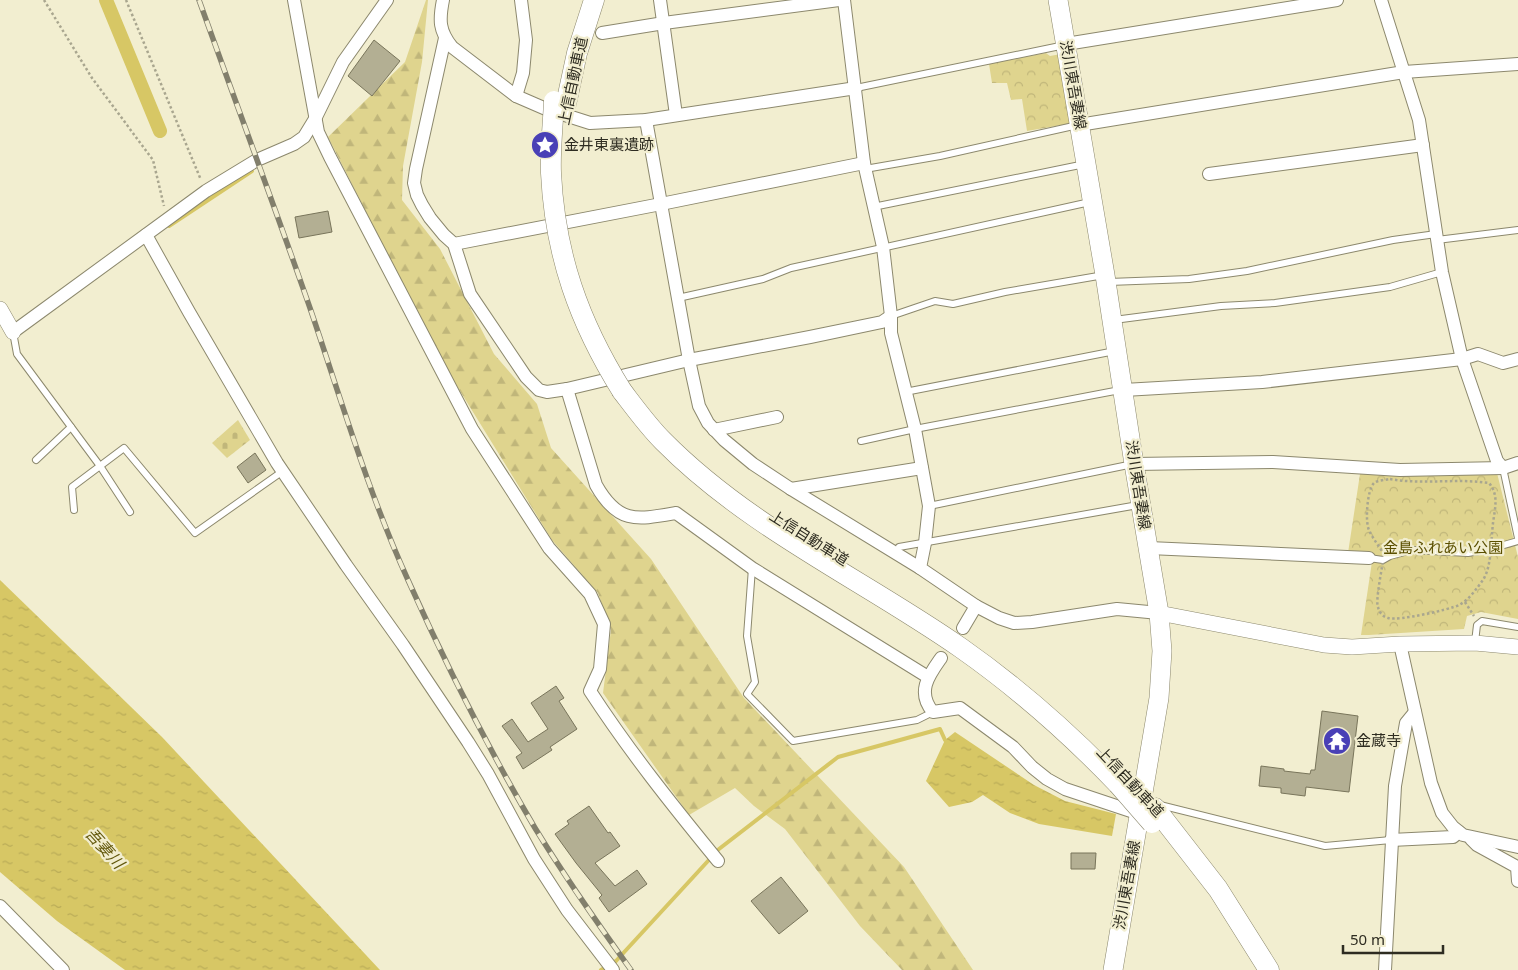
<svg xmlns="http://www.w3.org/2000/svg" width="1518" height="970" font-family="'Noto Sans','Noto Sans JP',sans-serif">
	<defs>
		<pattern id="forest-firs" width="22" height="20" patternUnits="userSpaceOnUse" patternTransform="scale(1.25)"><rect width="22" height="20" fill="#dfd48e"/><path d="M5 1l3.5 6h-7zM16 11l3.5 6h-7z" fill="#c0b67a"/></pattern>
		<pattern id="cemetery-stones" width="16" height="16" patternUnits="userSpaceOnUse" patternTransform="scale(1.25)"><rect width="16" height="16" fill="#dfd48e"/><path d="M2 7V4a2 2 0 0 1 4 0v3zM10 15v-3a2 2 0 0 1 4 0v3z" fill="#c0b67a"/></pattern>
		<pattern id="park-crowns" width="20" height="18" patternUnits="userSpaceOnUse" patternTransform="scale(1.25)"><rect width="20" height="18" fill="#dfd48e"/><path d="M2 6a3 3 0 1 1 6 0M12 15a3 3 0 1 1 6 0" fill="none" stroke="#c0b67a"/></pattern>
		<pattern id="water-ripples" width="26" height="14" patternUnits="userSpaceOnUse" patternTransform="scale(1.25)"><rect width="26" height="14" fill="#d7c765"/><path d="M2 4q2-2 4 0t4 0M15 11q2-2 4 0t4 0" fill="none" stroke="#b9ab57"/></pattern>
	</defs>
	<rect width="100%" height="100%" fill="#f2eed0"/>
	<polygon fill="url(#forest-firs)" points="426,0 428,0 422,62 403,166 402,200 440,249 494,354 537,404 551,448 651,559 744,698 904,867 973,970 902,970 860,926 785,829 754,806 735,788 689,815 603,693 611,630 598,593 552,540 444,365 328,137 405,62"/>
	<polygon fill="url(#cemetery-stones)" points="238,420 250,440 227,458 212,443"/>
	<g fill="url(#park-crowns)">
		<polygon points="1046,53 1050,56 1061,54 1073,123 1027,131 1022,99 1011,100 1007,83 992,83 989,64"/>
		<polygon points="1497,473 1518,557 1518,619 1481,612 1467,616 1464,629 1369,635 1361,635 1373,555 1348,553 1360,474"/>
	</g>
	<g fill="url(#water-ripples)">
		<polygon points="0,580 162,737 380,970 125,970 57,921 0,872"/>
		<polygon points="955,732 1034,785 1065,801 1116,814 1112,836 1039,824 1010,813 983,795 972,802 949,807 926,781 945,740"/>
	</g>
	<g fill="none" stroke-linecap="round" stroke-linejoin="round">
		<g stroke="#d7c765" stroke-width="4">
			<polyline points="169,226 252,171"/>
			<polyline points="601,970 616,961 719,849 838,757 940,729 945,740"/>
		</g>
		<polyline stroke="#d7c765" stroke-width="14" points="106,0 160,131"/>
	</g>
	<g fill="#b3af93" stroke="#79755b">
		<polygon points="374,40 400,61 372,96 348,76"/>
		<polygon points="328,211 332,232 299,238 295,217"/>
		<polygon points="255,453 266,470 248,483 237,467"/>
		<polygon points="556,686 564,698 559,701 577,729 550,747 552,750 523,769 516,757 522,753 502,726 512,719 528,742 548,729 531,703"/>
		<polygon points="1322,711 1358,716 1349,792 1306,787 1305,796 1281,793 1281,788 1259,786 1261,766 1284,769 1284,771 1310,774 1311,770 1315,770"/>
		<polygon points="589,806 608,833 610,832 620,846 595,863 615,886 637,870 647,884 609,912 599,898 602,895 576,863 555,834 569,824 567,821"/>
		<polygon points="1071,853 1096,853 1095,869 1071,869"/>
		<polygon points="781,877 808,911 779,934 751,901"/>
	</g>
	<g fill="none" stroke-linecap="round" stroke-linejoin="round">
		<defs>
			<g id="service">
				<polyline points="856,88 1065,45"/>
				<polyline points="865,169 940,156 1078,125"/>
				<polyline points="873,207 1085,164"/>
				<polyline points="1437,240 1518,230"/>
				<polyline points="1109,282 1189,279 1247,271 1393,240 1436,234"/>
				<polyline points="678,298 763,279 791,268 1090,202"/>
				<polyline points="891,316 935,301 953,304 1005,292 1104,275"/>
				<polyline points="1114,320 1221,306 1275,303 1390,287 1442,272"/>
				<polyline points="13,332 17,354 100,466 124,448 195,533 283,471"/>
				<polyline points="905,392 1115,351"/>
				<polyline points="861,441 915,429 1120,390"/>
				<polyline points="36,460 71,427"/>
				<polyline points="1503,468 1518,538"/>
				<polyline points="929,506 1133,464"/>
				<polyline points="74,510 72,487 100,466 130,512"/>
				<polyline points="899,547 1138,505"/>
				<polyline points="1369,558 1383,560 1390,556 1412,550 1468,553 1490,549 1518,541"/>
				<polyline points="752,568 747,636 755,682 747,694 793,741 917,720 933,712"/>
				<polyline points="1475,642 1477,625 1482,621 1518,627"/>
				<polyline points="1160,805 1325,846 1391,840"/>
			</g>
			<g id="minor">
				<path d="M294 0 318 132 330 157 472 429 549 548 590 594 604 624 600 669 590 691C629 751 673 806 718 861"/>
				<path d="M443 0C439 20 439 31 452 47L516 96 546 109 590 123 646 120 856 88"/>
				<polyline points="660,0 676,115"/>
				<polyline points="844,0 864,163 883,247 891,316 891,333 915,429 929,506 925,543 920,568 976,606 963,628"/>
				<polyline points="1381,0 1419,120 1442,272 1462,359 1497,461 1503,468 1518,463"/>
				<polyline points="602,33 664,23 839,0"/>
				<polyline points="445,38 416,169 414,183 417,195 422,205 430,218 444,235 454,244 470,294 526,377 539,390 547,392 567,389 689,360 810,337 882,322 891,316"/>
				<polyline points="1066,44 1337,0"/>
				<polyline points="516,96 523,73 526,40 521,0"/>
				<polyline points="646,120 689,360 699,406 708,423 724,440 753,464 791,489 920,568"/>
				<polyline points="1079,125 1404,72 1518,64"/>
				<polyline points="1209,174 1423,145"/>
				<polyline points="146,235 189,312 277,463 346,565 403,645 468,742 488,774 534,859 567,910 613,970"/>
				<polyline points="454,244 661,204 864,163"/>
				<polyline points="13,332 206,191 257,160 294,144 304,137 315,119 343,62 387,0"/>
				<path d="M567 389 596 485C618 524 636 520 676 513L752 568 928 677"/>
				<polyline points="1124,390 1262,382 1462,359 1478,354 1503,363 1518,359"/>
				<polyline points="714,430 777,417"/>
				<polyline points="1134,464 1273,462 1400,470 1503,468"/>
				<polyline points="791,489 922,468"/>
				<polyline points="1149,548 1369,558"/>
				<polyline points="976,606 999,618 1014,623 1032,622 1117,609 1159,613"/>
				<polyline points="1400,644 1431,783 1442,813 1453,827 1463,835 1518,847"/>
				<path d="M941 658C929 675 916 692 933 712L960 708 1013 747 1032 767 1047 779 1065 789 1140 814"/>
				<polyline points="1471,839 1477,845 1517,867 1518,881"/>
				<polyline points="1391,840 1453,837 1459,832"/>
				<polyline points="0,906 63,970"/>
				<polyline points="1385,970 1395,786 1406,723 1415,712"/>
			</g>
			<g id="tertiary">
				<polyline points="0,309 13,332"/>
				<polyline points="1159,613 1324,645 1352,647 1400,644 1475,643 1518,647"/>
			</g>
			<polyline id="primary" points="1058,0 1105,275 1134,464 1159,613 1162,651 1159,698 1113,970"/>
			<g id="trunk">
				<polyline points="566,104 577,53 594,0"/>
				<path d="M622 391C635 408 648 426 663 441 749 528 862 579 961 648 1018 688 1070 734 1118 784"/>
				<polyline points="1155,808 1218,889 1269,970"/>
			</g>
		</defs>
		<use href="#service" stroke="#8c886d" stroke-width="8"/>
		<use href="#minor" stroke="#8c886d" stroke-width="14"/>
		<use href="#tertiary" stroke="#8c886d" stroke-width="16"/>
		<use href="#primary" stroke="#8c886d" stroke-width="20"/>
		<use href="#trunk" stroke="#8c886d" stroke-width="21"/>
		<g stroke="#a9a68f" stroke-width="2.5" stroke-dasharray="2.5 2.5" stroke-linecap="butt">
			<polyline points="44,0 92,78 153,160 164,206"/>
			<polyline points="126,0 201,180"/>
			<path d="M1390 479C1423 485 1456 478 1489 483 1499 495 1495 508 1493 523 1491 539 1492 566 1483 580 1477 588 1469 600 1459 605 1448 610 1399 621 1388 618 1383 617 1379 612 1378 607 1375 601 1383 564 1384 554 1379 546 1373 539 1369 530 1365 522 1367 490 1374 483 1378 480 1385 480 1390 479Z"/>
			<polyline points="1465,602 1474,616"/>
		</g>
		<use href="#service" stroke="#fff" stroke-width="6"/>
		<use href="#minor" stroke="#fff" stroke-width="12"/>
		<use href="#tertiary" stroke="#fff" stroke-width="15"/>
		<use href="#primary" stroke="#fff" stroke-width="19"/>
		<use href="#trunk" stroke="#fff" stroke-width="20"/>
		<defs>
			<path id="rail" d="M199 0C236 103 274 205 310 308 341 399 368 492 408 580 446 665 488 748 535 828 565 877 598 924 631 970"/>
		</defs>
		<use href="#rail" stroke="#827f6c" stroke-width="5.5"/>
		<use href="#rail" stroke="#f2eed0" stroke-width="4" stroke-dasharray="11" stroke-linecap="butt"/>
		<defs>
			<g id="trunk-bridge">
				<path d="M554 101C553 125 550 149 551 173 555 255 579 322 622 391"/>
				<polyline points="1118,784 1152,823"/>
			</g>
		</defs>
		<use href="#trunk-bridge" stroke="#8c886d" stroke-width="21" stroke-linecap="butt"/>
		<use href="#trunk-bridge" stroke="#fff" stroke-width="20"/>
	</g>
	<defs>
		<symbol id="sight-disc" viewBox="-11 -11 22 22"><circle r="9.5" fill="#4940b6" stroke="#f2eed0"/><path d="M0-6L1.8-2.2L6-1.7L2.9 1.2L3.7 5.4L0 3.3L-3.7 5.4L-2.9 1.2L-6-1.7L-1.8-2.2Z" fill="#fff"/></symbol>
		<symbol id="temple-disc" viewBox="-11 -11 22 22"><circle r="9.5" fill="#4940b6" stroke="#f2eed0"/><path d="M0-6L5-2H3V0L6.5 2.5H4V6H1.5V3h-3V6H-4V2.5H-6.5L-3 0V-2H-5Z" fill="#fff"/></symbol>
	</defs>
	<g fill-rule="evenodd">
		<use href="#sight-disc" x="529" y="129" width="32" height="32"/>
		<use href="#temple-disc" x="1321" y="725" width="32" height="32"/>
	</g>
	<g text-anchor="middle" stroke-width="4.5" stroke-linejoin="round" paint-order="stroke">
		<g font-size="15" fill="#2e2c21" stroke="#f2eed0">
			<text transform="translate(573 81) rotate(-78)" y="5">上信自動車道</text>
			<text transform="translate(1073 85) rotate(80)" y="5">渋川東吾妻線</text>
			<text transform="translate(1138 485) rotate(81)" y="5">渋川東吾妻線</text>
			<text transform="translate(809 538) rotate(32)" y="5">上信自動車道</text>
			<text transform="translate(1130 782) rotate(47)" y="5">上信自動車道</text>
			<text transform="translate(1127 885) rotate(-80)" y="5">渋川東吾妻線</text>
		</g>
		<g font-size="15" fill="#2e2c21" stroke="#f2eed0" text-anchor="start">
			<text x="564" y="150">金井東裏遺跡</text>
			<text x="1356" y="746">金蔵寺</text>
		</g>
		<g font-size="15" fill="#5b4f00" stroke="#f2eed0">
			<text x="1443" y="553">金島ふれあい公園</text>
		</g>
		<g font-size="16" font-style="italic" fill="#63580c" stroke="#f2eed0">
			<text transform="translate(105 848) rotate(48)" y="6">吾妻川</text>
		</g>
	</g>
	<path d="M1343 945v8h100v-8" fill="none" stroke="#2e2c21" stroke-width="2.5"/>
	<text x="1350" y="945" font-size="15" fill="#2e2c21" stroke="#f2eed0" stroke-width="4" paint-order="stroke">50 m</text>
</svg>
